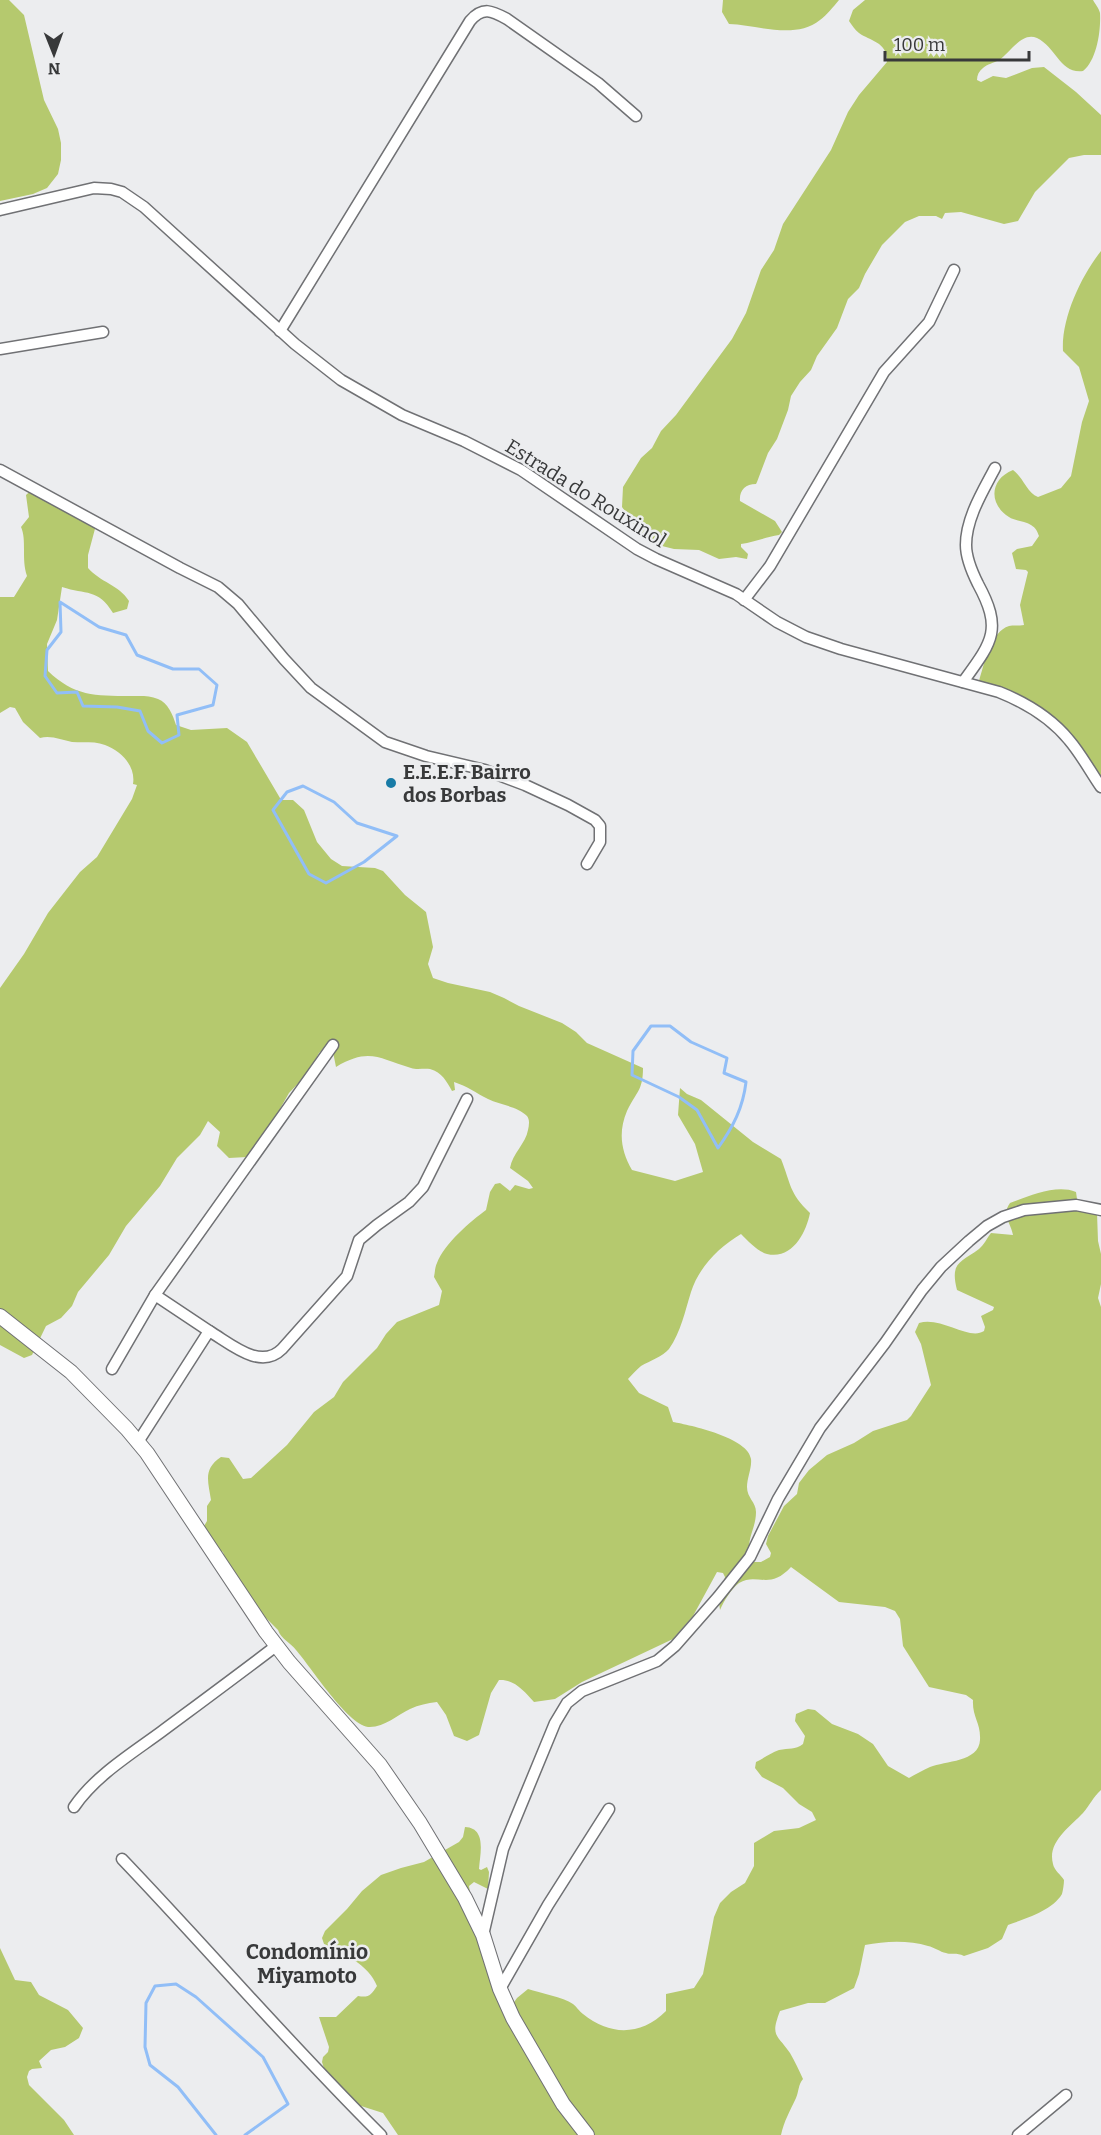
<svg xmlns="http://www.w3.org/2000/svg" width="1101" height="2135" font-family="Bitter,serif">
	<rect width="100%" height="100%" fill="#ecedef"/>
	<g fill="#b5c96e">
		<polygon points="0,0 9,0 24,15 44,100 58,129 61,143 61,160 58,174 47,188 33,194 0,201"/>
		<path d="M723 0H839C833 7 827 15 820 20 795 40 758 25 729 24L722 12Z"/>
		<path d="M865 0H1093C1095 4 1099 8 1100 13 1101 30 1097 60 1083 71 1060 74 1056 47 1037 38 1022 31 1010 53 999 60 994 63 987 64 983 68 979 71 977 75 977 80L981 82 993 76 1006 78 1032 68 1044 67 1076 92 1101 115V155H1084L1069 158 1035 192 1018 221 1004 224 961 212 945 213 942 219 936 216H919L905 222 882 245 865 274 859 288 848 299 837 328 817 356 811 370 800 382 791 396 788 410 777 439 768 453 757 482 756 484C745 484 739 491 740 501L775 521 782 532 779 535C766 537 755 542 741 544V547L748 554 747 559 736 557 719 559 699 550 674 549 654 544 636 527 622 507 623 487 641 458 652 448 661 431 676 415 732 339 746 313 761 270 774 250 783 224 831 150 848 112 859 95 887 62C888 42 870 41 859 33 855 30 852 25 849 21L853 10Z"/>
		<path d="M1101 251V781L1061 731 986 688 979 681C984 665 991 631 1009 626 1013 625 1019 626 1024 625L1020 605 1028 572 1026 570 1016 569 1012 553 1017 549 1032 546 1039 536C1037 531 1036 528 1031 525 1025 521 1015 521 1009 517 988 504 990 479 1013 470 1023 477 1027 493 1038 497L1061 488 1071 476 1082 422 1089 401 1079 367 1063 351C1061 319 1081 276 1101 251Z"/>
		<path d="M35 487 96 525 88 555V568C100 582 119 585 129 601L127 609 113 613C98 588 86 595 62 587L57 620 47 644 48 671C74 696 95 696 130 696 139 696 149 695 158 699 168 703 173 715 176 725L191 730 227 728 247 742 280 798 283 800H293L304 810 317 842 331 859 342 866 375 868 383 871 405 895 426 912 433 947 428 964 433 978 448 983 490 992 504 998 519 1006 562 1023 576 1032 587 1043 643 1068C643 1091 636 1092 627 1111 618 1132 621 1151 632 1170L675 1181 703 1172 695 1144 678 1115 680 1088 687 1094 701 1100 753 1142 781 1159C791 1184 789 1193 810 1213 806 1233 792 1260 767 1254 757 1251 748 1241 741 1234 719 1247 699 1267 691 1292 685 1311 681 1332 669 1349 663 1356 650 1361 641 1366 636 1370 632 1375 628 1379L639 1393 668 1407 673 1422C690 1425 749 1438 751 1459 752 1468 747 1478 747 1487 747 1498 756 1502 756 1512 756 1531 743 1541 753 1562H761L770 1557 771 1553 766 1544 768 1536 784 1506 797 1494 799 1483 809 1470 827 1455 854 1443 873 1431 907 1420 911 1416 931 1385 921 1344 915 1332 919 1323C941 1316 969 1341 984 1331L985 1327 981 1316 993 1310 994 1307 957 1290C950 1262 960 1263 979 1249 984 1245 987 1238 991 1233L1013 1235C1011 1223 1001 1215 1010 1203 1030 1196 1056 1184 1076 1192L1077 1199 1097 1213 1098 1241 1101 1254V1284L1098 1298 1101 1307V1790C1093 1797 1090 1805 1083 1813 1070 1827 1047 1842 1053 1864 1054 1870 1061 1875 1064 1880 1064 1884 1063 1890 1062 1894 1052 1911 1024 1919 1008 1925L1002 1939 988 1948 964 1956C956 1952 952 1955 946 1953 940 1952 934 1947 928 1946 909 1940 885 1941 865 1945L859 1974 854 1988 825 2003H808L780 2011C770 2037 777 2034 790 2053 795 2062 799 2070 803 2079 798 2085 799 2091 796 2098 790 2111 784 2121 781 2135H398L383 2113 358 2105 330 2087 322 2062 323 2057 328 2052 329 2047 319 2017H336L358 1996C369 1998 371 1995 377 1986 369 1965 343 1953 324 1944L322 1938 325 1931 347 1909 362 1891 381 1875 401 1868 424 1862 459 1842 463 1837 465 1827C487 1828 480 1854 479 1869L481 1870 487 1867 489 1872 488 1889 474 1882 469 1886 476 1932 512 2005 517 1998 528 1989C540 1993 563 1997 573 2004 576 2006 579 2011 583 2014 610 2036 641 2036 666 2011V1994L694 1988 703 1974 714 1917 720 1903 731 1892 745 1883 754 1866V1843L774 1831 799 1828 816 1820 812 1812 799 1804 783 1788 762 1777 755 1768 756 1762C764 1758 771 1753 779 1750 789 1748 795 1750 803 1744L805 1736 795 1721 796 1714 808 1709 815 1710 832 1724 858 1734 873 1744 888 1766 909 1778C916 1774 923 1770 930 1767 945 1761 979 1762 980 1740 981 1723 972 1717 973 1700L966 1695 929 1687 903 1646 900 1619 895 1611 885 1607 839 1602 791 1567C769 1591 757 1572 739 1583 731 1589 724 1601 720 1610L719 1602 725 1577 723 1573 717 1572 693 1616 673 1639 582 1682 555 1699 534 1702C524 1691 514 1679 499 1680L491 1693 479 1735 467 1741 454 1736 446 1715 437 1702C427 1703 419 1705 410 1709 397 1715 384 1728 368 1727 347 1724 311 1667 296 1650 291 1643 281 1639 278 1630L244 1596 232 1568 226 1565 223 1552 212 1546 200 1533 207 1521V1506L211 1500C208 1481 203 1469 221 1457L229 1458 243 1479 251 1478 287 1445 314 1412 334 1397 343 1382 377 1348 386 1334 397 1322 439 1305 442 1291 434 1277C435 1272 435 1267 437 1263 444 1244 471 1221 486 1210L490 1192 495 1184 500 1183 510 1191 515 1185 529 1189 533 1188 528 1181 510 1168C512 1154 526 1143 528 1130 529 1125 530 1120 527 1116 517 1106 500 1105 488 1099 476 1093 467 1086 454 1082L455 1090 452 1091C447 1082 442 1072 430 1069 424 1068 417 1070 411 1068 379 1059 370 1047 336 1067L332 1047H326L319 1053 308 1073 289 1093 269 1128 247 1157 229 1158 217 1146 220 1132 208 1121 200 1135 177 1158 160 1186 126 1226 109 1255 78 1292 72 1306 61 1318 46 1326 32 1355 24 1358 0 1345V988L24 954 48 913 80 872 97 857 132 799 137 785 133 784C136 766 121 751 105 745 95 741 83 743 72 742 62 740 51 735 40 738L23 722 15 708 10 707 0 713V597H14L27 576C21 559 27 540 21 527L29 517 26 495Z"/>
		<polygon points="0,1948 15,1980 31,1982 39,1995 68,2010 83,2028 79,2038 65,2047 51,2050 39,2061 42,2068 32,2069 29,2071 27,2077 29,2085 64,2120 74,2135 0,2135"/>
	</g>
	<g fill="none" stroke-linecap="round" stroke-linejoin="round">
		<g stroke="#91bef7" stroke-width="3">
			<polygon points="60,602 99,627 126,635 137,655 173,669 199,669 217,685 213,705 177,715 179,735 162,743 148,731 140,711 117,707 83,706 77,692 57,693 45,676 47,650 61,632"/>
			<polygon points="303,786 334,802 357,823 397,836 364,862 326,883 309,874 273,810 287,792"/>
			<path d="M651 1026H670L691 1042 727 1058 724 1073 746 1082C743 1108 733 1127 718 1148L697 1110 679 1097 632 1075 633 1051Z"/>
			<polyline points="216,2135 178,2087 150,2065 145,2047 146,2003 155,1986 176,1984 196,1997 263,2057 288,2104 245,2135"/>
		</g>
		<defs>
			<g id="minor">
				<path d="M0 210 94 188 111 189 122 192 144 207 295 344 341 380 402 415 464 441 521 470 637 549 656 559 736 594 777 622 806 637 841 649 999 692C1024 702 1051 718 1069 740 1081 754 1090 771 1101 787"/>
				<path d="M280 331 470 21C483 6 492 11 507 19L598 83 636 116"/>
				<polyline points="0,349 103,332"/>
				<polyline points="0,470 180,568 218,587 238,604 284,659 311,688 385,742 426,756 485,770 525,785 568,805 595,820 600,826 600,842 587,864"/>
				<polyline points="744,600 770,566 884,372 929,322 954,270"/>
				<path d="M963 682C992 642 1003 630 978 584 972 572 966 558 966 545 966 518 983 491 995 468"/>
				<polyline points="155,1295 333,1045"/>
				<polyline points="112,1369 155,1295 209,1331"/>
				<path d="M138 1442 209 1331C230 1343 260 1371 282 1349L347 1276 359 1240 377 1225 409 1202 423 1187 467 1099"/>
				<path d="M74 1807C95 1776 131 1754 161 1732 200 1703 238 1675 276 1646"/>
				<path d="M122 1859C209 1950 291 2046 381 2135"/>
				<polyline points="483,1935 503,1849 555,1723 567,1703 582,1691 657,1661 675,1646 718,1597 750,1557 778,1499 820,1428 885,1343 922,1290 941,1267 969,1241 987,1226 1003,1217 1024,1210 1076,1205 1101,1210"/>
				<polyline points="500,1989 548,1905 609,1809"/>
				<polyline points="1018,2135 1066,2095"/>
			</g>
			<polyline id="tertiary" points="0,1316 71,1372 127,1429 147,1453 266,1632 289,1662 380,1765 420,1823 465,1898 483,1935 500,1989 513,2018 563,2104 587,2135"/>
		</defs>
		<use href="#minor" stroke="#707174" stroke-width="13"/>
		<use href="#tertiary" stroke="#707174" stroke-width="16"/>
		<use href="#minor" stroke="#fff" stroke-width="10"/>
		<use href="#tertiary" stroke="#fff" stroke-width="14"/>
	</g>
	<circle fill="#187ba6" stroke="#ecedef" stroke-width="2" cx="391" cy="783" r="6"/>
	<g text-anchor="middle" stroke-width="5" stroke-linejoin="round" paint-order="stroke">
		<g font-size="20" fill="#38393a" stroke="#ecedef">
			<text transform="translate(586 493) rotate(32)" y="7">Estrada do Rouxinol</text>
		</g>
		<g font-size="20" font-weight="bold" fill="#38393a" stroke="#ecedef" text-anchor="start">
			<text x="403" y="779">E.E.E.F. Bairro<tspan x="403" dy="23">dos Borbas</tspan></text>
		</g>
		<g font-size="21" font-weight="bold" fill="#38393a" stroke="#ecedef">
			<text x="307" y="1959">Condomínio<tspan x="307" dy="24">Miyamoto</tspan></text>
		</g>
	</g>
	<g transform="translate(54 54) rotate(179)" stroke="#ecedef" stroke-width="4.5" paint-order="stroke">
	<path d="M0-4.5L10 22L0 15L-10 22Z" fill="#38393a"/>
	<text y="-9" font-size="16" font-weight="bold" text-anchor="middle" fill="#38393a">N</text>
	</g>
	<path d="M885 51v9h144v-9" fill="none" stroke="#38393a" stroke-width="3"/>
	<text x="894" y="51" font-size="18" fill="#38393a" stroke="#ecedef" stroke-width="4.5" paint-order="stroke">100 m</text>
</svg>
